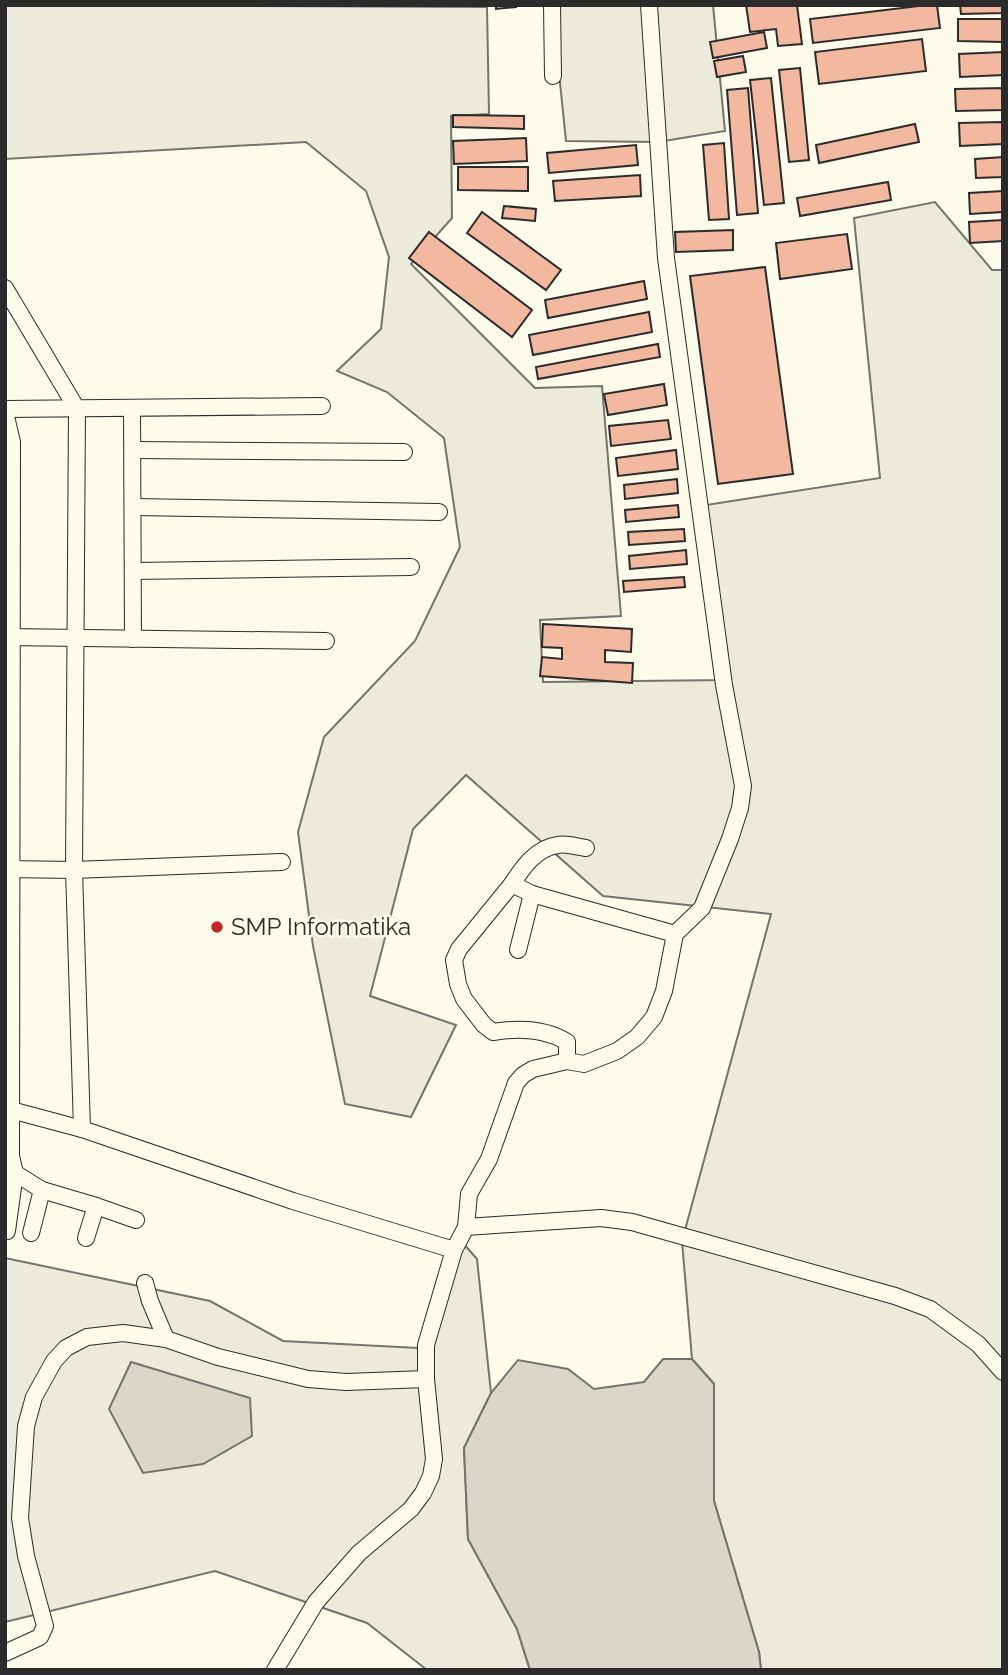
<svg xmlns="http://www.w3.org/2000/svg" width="1008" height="1675" font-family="Raleway,sans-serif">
	<rect width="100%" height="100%" fill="#fdfbea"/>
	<g fill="#ecebdb" stroke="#74746e" stroke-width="2">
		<polygon points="5,5 487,7 489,114 451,116 452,218 411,264 535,388 602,386 621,616 540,620 543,682 727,680 706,505 880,478 854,218 935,202 992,270 1003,270 1003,1670 761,1670 759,1652 714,1501 714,1384 692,1359 682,1241 771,914 603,896 466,775 413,829 370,996 456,1025 411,1117 345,1104 313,946 298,832 324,737 415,641 460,547 444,438 387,392 337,371 381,329 389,257 366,191 306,142 5,159"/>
		<polygon points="552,5 713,5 725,131 658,142 566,141"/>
		<polygon points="455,1234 477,1259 491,1393 464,1448 468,1539 517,1629 530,1670 427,1670 367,1623 215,1571 5,1622 5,1258 210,1301 283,1341 418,1348"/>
	</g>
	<g fill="#d8d7c9" stroke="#74746e" stroke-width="2">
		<polygon points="663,1359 692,1359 714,1384 714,1501 759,1652 761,1670 530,1670 517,1629 468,1539 464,1448 491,1393 518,1360 568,1369 594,1389 644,1382"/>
		<polygon points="131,1362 250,1398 252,1436 203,1464 143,1473 109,1409"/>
	</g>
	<g fill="#f2b8a0" stroke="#2b2b2b" stroke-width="2">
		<polygon points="496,5 516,5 516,7 496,9"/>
		<polygon points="746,5 797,5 802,44 778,46 776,29 750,32"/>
		<polygon points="927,5 937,5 940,28 813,43 810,19"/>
		<polygon points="960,5 1003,5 1003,13 961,14"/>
		<polygon points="958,19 1003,19 1003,42 958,41"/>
		<polygon points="764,32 767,48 713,58 710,42"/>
		<polygon points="922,39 926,71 819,84 815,52"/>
		<polygon points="1003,52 1003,75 960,77 959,54"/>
		<polygon points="743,56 746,72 717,77 714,61"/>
		<polygon points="800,68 809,160 789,162 779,70"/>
		<polygon points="771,78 784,203 764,205 750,80"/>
		<polygon points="748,88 758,213 737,215 727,90"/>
		<polygon points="1003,88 1003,110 956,111 955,89"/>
		<polygon points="453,115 524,116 524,129 453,127"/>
		<polygon points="1003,122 1003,144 960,146 959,123"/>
		<polygon points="915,124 919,142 819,163 816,145"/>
		<polygon points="526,138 527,161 454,164 453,141"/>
		<polygon points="724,143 729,219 709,220 703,145"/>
		<polygon points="636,145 638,165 549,173 547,153"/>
		<polygon points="1003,157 1003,177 976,178 975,159"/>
		<polygon points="458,167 528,167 528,191 458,190"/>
		<polygon points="640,175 641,196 555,201 553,181"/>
		<polygon points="888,182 891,200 800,216 797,198"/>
		<polygon points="1003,191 1003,212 970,214 969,193"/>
		<polygon points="504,206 536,209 535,221 502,218"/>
		<polygon points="482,212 561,270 546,290 467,233"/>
		<polygon points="1003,220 1003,241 970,243 969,222"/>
		<polygon points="733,230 733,250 676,252 675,232"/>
		<polygon points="429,232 532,310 512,337 409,258"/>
		<polygon points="847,234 852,269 780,279 776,243"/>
		<polygon points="765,267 793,474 718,484 690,276"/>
		<polygon points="644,281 647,299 548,318 545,300"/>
		<polygon points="649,312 652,332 533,355 529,335"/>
		<polygon points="658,344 660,357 538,379 536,367"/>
		<polygon points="664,384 667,405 608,415 604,394"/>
		<polygon points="668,420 671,439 611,446 609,426"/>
		<polygon points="676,450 678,469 618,476 616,458"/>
		<polygon points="677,479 678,493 625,499 624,485"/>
		<polygon points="678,505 679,517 626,522 625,510"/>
		<polygon points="684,529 685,541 629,545 628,532"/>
		<polygon points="686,550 687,564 630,569 629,556"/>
		<polygon points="684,577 685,587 624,592 623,581"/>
		<polygon points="543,624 632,629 631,652 605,650 605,662 633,663 632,683 540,676 542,657 562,659 562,648 542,647"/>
	</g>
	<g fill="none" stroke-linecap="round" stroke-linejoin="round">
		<defs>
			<g id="minor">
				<polyline points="552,5 553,76"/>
				<polyline points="5,288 77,409 74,870 82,1129 293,1201 454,1250"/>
				<polyline points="132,408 133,639"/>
				<polyline points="5,409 322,406"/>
				<polyline points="5,412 12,442 11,1156 15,1173 42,1190 96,1206 136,1220"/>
				<polyline points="133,450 404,452"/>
				<polyline points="133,507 439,512"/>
				<polyline points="133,571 411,567"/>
				<polyline points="5,637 326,641"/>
				<path d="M586 848C577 847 566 843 558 845 536 848 523 867 512 884L532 894 675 934"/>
				<polyline points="5,869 74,870 282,862"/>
				<path d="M512 884 459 949 454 960 458 984 464 999 484 1025 493 1032C518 1028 545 1028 567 1042V1061"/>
				<polyline points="518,950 532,894"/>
				<polyline points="11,1110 82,1129"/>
				<polyline points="466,1227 601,1218 632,1222 895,1296 930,1309 978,1344 1003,1372"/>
				<polyline points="7,1231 15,1173"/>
				<polyline points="31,1233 42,1190"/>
				<polyline points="86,1238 96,1206"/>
				<polyline points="145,1283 150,1301 166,1339"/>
				<polyline points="5,1653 40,1637 45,1626 26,1556 20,1518 26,1426 34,1397 54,1361 66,1348 87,1337 123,1333 166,1339 218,1357 308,1379 346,1382 426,1379"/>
				<polyline points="275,1670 316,1602 359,1553 411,1509 423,1493 431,1476 434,1459 426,1379 426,1345 454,1250 466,1227 469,1194 489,1159 516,1083 523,1075 533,1069 567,1061 584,1064 617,1051 637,1037 654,1017 664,991 675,934 702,908 730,839 740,808 743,786 724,685 666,258 649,5"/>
			</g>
		</defs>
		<use href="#minor" stroke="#2b2b2b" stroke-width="18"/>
		<use href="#minor" stroke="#fdfbea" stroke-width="16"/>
	</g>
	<circle fill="#c62828" stroke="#fdfbea" stroke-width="2.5" cx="217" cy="927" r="7"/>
	<g text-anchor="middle" stroke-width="5" stroke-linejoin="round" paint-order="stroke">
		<g font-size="24" fill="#2b2b2b" stroke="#fdfbea" text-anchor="start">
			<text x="231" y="935">SMP Informatika</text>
		</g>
	</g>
	<rect width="1008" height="1675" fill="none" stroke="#2b2b2b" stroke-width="14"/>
</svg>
